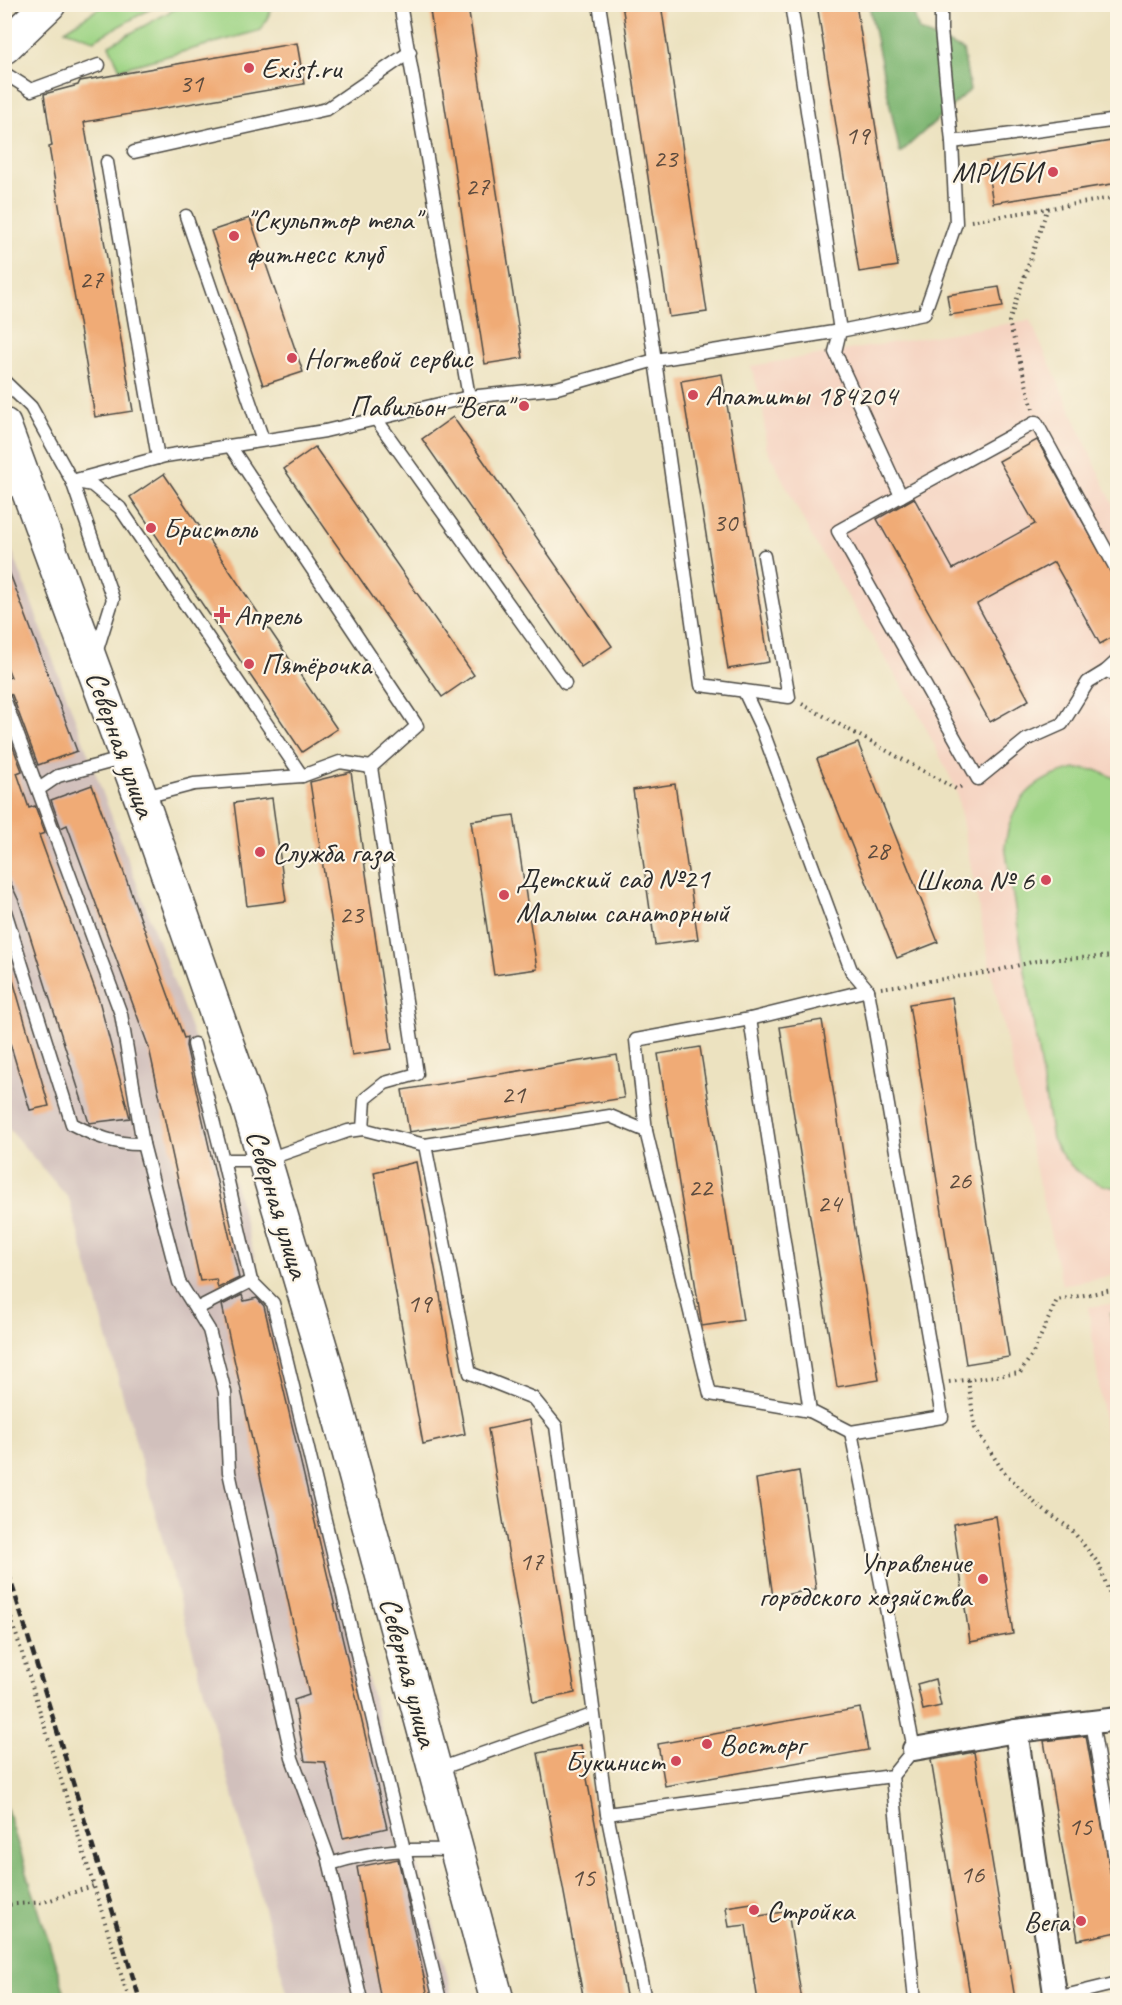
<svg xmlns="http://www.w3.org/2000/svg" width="1122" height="2005" font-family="Caveat,sans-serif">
	<rect width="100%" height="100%" fill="#fcf5e5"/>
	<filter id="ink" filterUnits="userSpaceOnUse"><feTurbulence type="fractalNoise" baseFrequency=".0167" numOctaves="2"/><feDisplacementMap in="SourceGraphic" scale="12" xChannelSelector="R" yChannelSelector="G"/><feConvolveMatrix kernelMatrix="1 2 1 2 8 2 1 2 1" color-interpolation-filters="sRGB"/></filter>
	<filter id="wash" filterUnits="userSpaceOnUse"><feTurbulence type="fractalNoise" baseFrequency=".008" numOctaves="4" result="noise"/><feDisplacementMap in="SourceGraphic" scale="24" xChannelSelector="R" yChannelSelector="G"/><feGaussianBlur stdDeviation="1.35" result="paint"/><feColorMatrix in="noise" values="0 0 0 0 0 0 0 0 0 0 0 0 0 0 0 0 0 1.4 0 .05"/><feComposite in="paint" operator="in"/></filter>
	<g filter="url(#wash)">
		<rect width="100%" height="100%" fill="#ece2c0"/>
		<g fill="#f5d3c1">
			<polygon points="1030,320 1117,513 1117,1275 1062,1285 991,972 956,789 920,716 813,539 766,447 763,407 751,366"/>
			<polygon points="1117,1303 1117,1517 1088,1307"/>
		</g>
		<polygon fill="#d1c0bc" points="4,529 198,1047 454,2000 289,2000 69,1199 9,1129 5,1118"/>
		<g fill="#9ed485" stroke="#648058" stroke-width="1.5">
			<polygon points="104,5 104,4 158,5 94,40 65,30"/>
			<polygon points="182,5 182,4 274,5 261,30 120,69 109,45"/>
			<path d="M1076 769 1096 770 1117 779V1188C1086 1184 1066 1166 1052 1139L1005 846C1011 801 1032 778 1076 769Z"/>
			<polygon points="1117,1312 1118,1312 1117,1355 1110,1313"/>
		</g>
		<g fill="#7eb672" stroke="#54704e" stroke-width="1.5">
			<polygon points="869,5 911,5 919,31 963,50 970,90 900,153"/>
			<polygon points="4,1803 5,1803 67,2000 5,2000"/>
		</g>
		<g id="blocks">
			<g fill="#f0ab76">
				<polygon points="429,4 452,4 453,10 468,7 523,358 485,364"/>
				<polygon points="622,4 661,4 707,312 669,317"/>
				<polygon points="817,4 856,4 898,266 859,272"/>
				<polygon points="297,43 304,84 84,122 133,411 95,417 49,147 52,146 44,94 78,85 80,81"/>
				<polygon points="1118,140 1118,183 993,203 986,161"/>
				<polygon points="250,218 303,372 263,385 211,231"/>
				<polygon points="999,287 1003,307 950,315 947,295"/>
				<polygon points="722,374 769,662 728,669 681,381"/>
				<polygon points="453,417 612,646 581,667 422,439"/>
				<polygon points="1037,440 1118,585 1118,634 1100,644 1054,562 977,604 1029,700 990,722 877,519 914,498 953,569 1035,524 999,461"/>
				<polygon points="315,447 474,675 442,697 284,469"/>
				<polygon points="164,474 337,729 302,752 130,497"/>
				<polygon points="4,558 77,751 38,765 12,695 4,690 4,679 11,677 4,660"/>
				<polygon points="4,723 22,771 17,773 29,808 35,806 45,833 39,835 99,1000 130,1118 89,1123 19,901 4,869"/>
				<polygon points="858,743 938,942 897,958 817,759"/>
				<polygon points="351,772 392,1049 352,1055 310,782"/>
				<polygon points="675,784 698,939 655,945 633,790"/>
				<polygon points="92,785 184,1038 187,1037 186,1046 239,1278 218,1288 216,1279 200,1281 149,1048 67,825 61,828 51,800"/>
				<polygon points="272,798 286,901 247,906 234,803"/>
				<polygon points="514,815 537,969 494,975 471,821"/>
				<polygon points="4,966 9,966 49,1106 30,1110 4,1023"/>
				<polygon points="952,997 1009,1357 966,1364 909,1004"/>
				<polygon points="822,1020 879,1380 837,1387 780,1027"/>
				<polygon points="700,1047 743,1320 702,1326 658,1054"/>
				<polygon points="617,1055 624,1098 409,1132 402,1090"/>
				<polygon points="416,1162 465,1434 423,1444 374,1172"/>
				<polygon points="242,1295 244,1301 257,1298 264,1306 387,1828 343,1838 325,1762 305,1761 294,1700 309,1695 222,1305"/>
				<polygon points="530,1420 575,1693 533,1702 488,1429"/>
				<polygon points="799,1471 816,1589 773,1597 756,1479"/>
				<polygon points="996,1516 1013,1634 970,1642 953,1524"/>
				<polygon points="935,1679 941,1706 923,1710 917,1684"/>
				<polygon points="860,1708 868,1750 665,1786 658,1744"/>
				<polygon points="1086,1736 1118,1915 1118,1932 1078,1940 1044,1741"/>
				<polygon points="581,1745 627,2001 584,2001 538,1753"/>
				<polygon points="974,1752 1015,1999 1002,2001 971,2001 931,1760"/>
				<polygon points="398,1859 408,1902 429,2001 381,2001 357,1867"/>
				<polygon points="758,1902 760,1916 788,1911 802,2001 758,2001 746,1925 729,1927 726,1907"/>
			</g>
		</g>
	</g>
	<g filter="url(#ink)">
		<use href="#blocks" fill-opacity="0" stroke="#484641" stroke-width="1.5"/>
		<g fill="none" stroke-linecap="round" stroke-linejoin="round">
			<defs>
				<g id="lane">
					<polyline points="400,4 469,397"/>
					<polyline points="599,4 655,360 701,685 789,697 764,556"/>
					<polyline points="941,4 941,30 952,142 1118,120"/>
					<polyline points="4,73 31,90 99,65"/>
					<polyline points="952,142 956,223 924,314 840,331 835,352 901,496 838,531 978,779 1026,740 1062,724 1088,682 1106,671 1118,676"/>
					<polyline points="134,152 327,109 410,52"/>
					<polyline points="107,162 158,458"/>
					<polyline points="186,216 263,440"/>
					<polyline points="4,381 31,407 72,481 92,485 120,508 302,776"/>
					<polyline points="376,419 565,683"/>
					<polyline points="230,446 417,726 371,767 417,1074 385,1083 365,1099 363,1129 348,1131 265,1160 223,1160 251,1281 273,1303 440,2000"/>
					<polyline points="4,493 25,484"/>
					<polyline points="901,496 1036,422 1118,572"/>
					<polyline points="96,653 113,599 72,481 165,456 325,431 469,397 557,388 655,360 840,331 791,4"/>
					<polyline points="1106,671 1118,660"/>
					<path d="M4 698 121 1014 143 1144C116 1145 95 1136 72 1124L4 908"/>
					<polyline points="39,789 58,776 125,758"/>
					<polyline points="141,798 194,784 302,776 340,762 371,767"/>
					<polyline points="194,1044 223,1160"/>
					<polyline points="363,1129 425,1145 470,1373 533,1398 556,1426 607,1814 892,1776 914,1749 851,1432 942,1417 868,990 851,970 762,729 744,691"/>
					<polyline points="646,1131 636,1040 750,1019"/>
					<polyline points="143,1144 179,1282 196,1309 251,1281"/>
					<polyline points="425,1145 610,1116 646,1131 710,1394 810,1411"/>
					<polyline points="196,1309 209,1330 225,1392 229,1472 292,1758 328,1856 361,2000"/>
					<polyline points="851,1432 810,1411 750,1019 868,990"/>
					<polyline points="1092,1722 1118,1877"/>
					<polyline points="436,1770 592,1715"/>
					<polyline points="892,1776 915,2000"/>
					<polyline points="607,1814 645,2000"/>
					<path d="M330 1864C378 1849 406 1849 456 1850"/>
					<polyline points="1056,1998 1118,1983"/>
				</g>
				<g id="street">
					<polyline points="1016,1731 1056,2000"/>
					<polyline points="914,1749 1016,1731 1118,1719"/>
				</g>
				<g id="primary">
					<polyline points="4,47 49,4"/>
					<polyline points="4,425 141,798 248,1104 325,1363 497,2000"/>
				</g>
			</defs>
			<use href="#lane" stroke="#484641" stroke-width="15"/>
			<use href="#street" stroke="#484641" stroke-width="26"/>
			<use href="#primary" stroke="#484641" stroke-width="36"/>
			<g stroke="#484641" stroke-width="4" stroke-dasharray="1.5 4.5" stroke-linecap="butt">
				<polyline points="971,221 1118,197"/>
				<polyline points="1033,409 1009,322 1048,207"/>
				<polyline points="802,704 956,789 964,785"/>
				<polyline points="881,988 991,972 1040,960 1118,956"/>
				<polyline points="968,1380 975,1428 1003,1471 1038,1506 1071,1529 1099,1564 1118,1618"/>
				<polyline points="949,1382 1020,1373 1033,1353 1057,1300 1118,1289"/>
				<polyline points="4,1595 129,2000"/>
				<polyline points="4,1905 44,1902 93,1886"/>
			</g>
			<use href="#lane" stroke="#fff" stroke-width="12"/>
			<use href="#street" stroke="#fff" stroke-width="22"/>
			<use href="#primary" stroke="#fff" stroke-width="33"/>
			<polyline stroke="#2b2b2b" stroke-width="4.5" stroke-dasharray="9 4.5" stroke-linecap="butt" points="4,1559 140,2000"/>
		</g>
	</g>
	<g fill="#d1495b" stroke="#fcf5e5" stroke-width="2">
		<circle cx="249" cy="68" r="6"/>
		<circle cx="1053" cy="172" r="6"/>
		<circle cx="234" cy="236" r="6"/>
		<circle cx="292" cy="358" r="6"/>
		<circle cx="693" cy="395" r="6"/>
		<circle cx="524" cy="406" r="6"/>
		<circle cx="151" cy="528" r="6"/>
		<path d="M219 606h6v6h6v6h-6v6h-6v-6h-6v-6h6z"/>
		<circle cx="249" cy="664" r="6"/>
		<circle cx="260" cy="852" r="6"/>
		<circle cx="1046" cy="880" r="6"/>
		<circle cx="504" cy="895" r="6"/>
		<circle cx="983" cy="1579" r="6"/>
		<circle cx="707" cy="1744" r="6"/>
		<circle cx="676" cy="1761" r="6"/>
		<circle cx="754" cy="1910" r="6"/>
		<circle cx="1081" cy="1921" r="6"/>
	</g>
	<g text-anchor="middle" stroke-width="4.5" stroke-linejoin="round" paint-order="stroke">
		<g font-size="27" fill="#5c4b3e">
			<text x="191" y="92">31</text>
			<text x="857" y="144">19</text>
			<text x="665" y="167">23</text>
			<text x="477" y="195">27</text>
			<text x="91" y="288">27</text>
			<text x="725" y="531">30</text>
			<text x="877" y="859">28</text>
			<text x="351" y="923">23</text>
			<text x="513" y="1103">21</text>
			<text x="959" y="1189">26</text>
			<text x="700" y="1196">22</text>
			<text x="829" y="1212">24</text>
			<text x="419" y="1312">19</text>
			<text x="531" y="1570">17</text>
			<text x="1080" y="1835">15</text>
			<text x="972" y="1883">16</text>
			<text x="583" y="1886">15</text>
		</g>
		<g font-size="30" fill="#2b2b2b" stroke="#fcf5e5" text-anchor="start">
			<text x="261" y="78">Exist.ru</text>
			<text x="1041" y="182" text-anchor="end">МРИБИ</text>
			<text x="246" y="229">"Скульптор тела"<tspan x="246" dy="34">фитнесс клуб</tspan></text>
			<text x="304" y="368">Ногтевой сервис</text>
			<text x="705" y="405">Апатиты 184204</text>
			<text x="512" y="416" text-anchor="end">Павильон "Вега"</text>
			<text x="163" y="538">Бристоль</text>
			<text x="234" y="625">Апрель</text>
			<text x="261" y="674">Пятёрочка</text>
			<text x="272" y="862">Служба газа</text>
			<text x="516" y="888">Детский сад №21<tspan x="516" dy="34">Малыш санаторный</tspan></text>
			<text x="1034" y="890" text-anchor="end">Школа № 6</text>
			<text x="971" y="1572" text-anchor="end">Управление<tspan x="971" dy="34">городского хозяйства</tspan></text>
			<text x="719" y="1754">Восторг</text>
			<text x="664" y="1771" text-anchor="end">Букинист</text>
			<text x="766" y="1920">Стройка</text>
			<text x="1069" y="1931" text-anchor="end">Вега</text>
		</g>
		<g font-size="30" fill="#2b2b2b" stroke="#fcf5e5">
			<text transform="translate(121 744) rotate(70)" y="10">Северная улица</text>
			<text transform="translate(278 1204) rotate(73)" y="10">Северная улица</text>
			<text transform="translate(409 1672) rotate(75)" y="10">Северная улица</text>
		</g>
	</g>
	<rect width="1122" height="2005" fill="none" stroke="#fcf5e5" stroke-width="24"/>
</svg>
